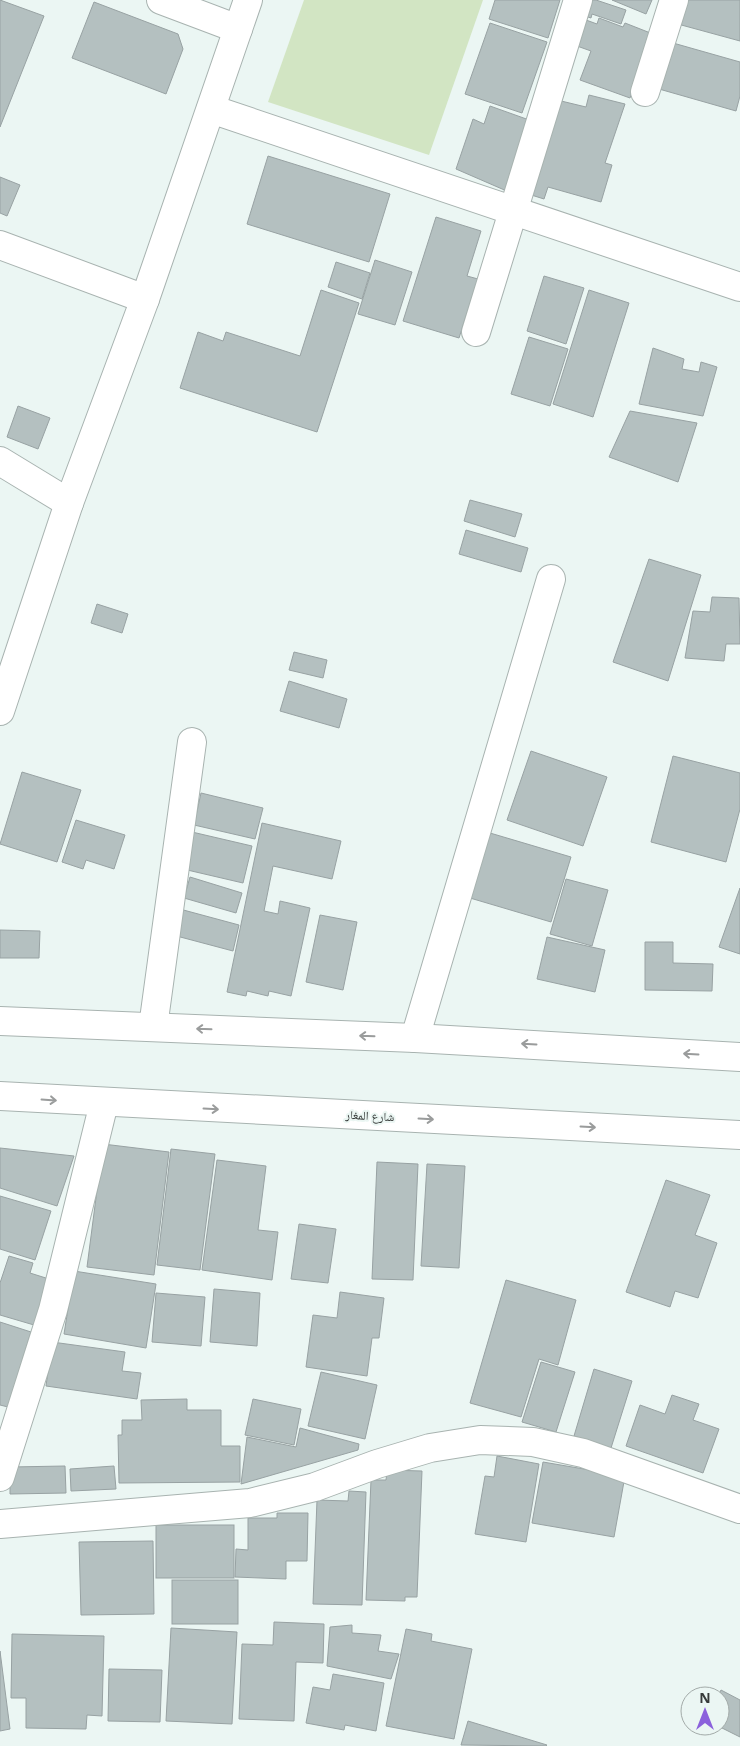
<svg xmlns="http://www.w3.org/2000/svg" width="740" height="1746" font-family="'Noto Sans','Noto Naskh Arabic',sans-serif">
	<rect width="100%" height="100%" fill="#ebf6f3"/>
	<polygon fill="#d2e5c3" points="304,0 483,0 429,155 268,102"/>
	<g fill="#b4c0c0" stroke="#98a2a3">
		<polygon points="0,0 44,16 0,127"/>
		<polygon points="495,0 560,0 548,38 489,19"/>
		<polygon points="587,0 596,0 626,10 621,24 592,14 591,18 582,15"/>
		<polygon points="612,0 652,0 646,14"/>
		<polygon points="680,0 740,0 740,41 674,23"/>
		<polygon points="94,2 178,34 183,49 166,94 72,58"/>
		<polygon points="599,18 623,27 625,23 653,34 630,98 580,80 591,51 577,46 586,20 597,24"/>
		<polygon points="490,23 547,42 522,113 465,94"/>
		<polygon points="666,41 740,62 740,96 736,111 652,87"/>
		<polygon points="589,95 625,104 605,163 612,165 601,202 548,187 544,199 525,193 557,100 586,107"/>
		<polygon points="490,106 532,121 509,192 456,169 473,119 484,124"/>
		<polygon points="268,156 390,194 369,262 247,224"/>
		<polygon points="0,177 20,185 7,216 0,213"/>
		<polygon points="436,217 481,231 467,276 478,279 459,338 403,321"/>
		<polygon points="375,260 412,272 395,325 358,314"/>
		<polygon points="336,262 370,273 362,299 328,287"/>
		<polygon points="544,276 584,288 566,344 527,331"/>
		<polygon points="321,290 359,303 317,432 180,388 198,332 223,341 226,332 300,356"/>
		<polygon points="589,290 629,303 593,417 553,404"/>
		<polygon points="529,337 568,349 550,406 511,394"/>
		<polygon points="653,348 684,359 682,369 699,372 701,362 717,367 703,416 639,404"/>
		<polygon points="18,406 50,418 38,449 7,437"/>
		<polygon points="630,411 697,423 678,482 609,457"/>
		<polygon points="470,500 522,514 515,537 464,521"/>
		<polygon points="466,530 528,548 521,572 459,554"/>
		<polygon points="649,559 701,575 668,681 613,662"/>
		<polygon points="712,597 739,598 740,644 726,644 724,661 685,658 693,611 710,612"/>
		<polygon points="97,604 128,614 122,633 91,623"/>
		<polygon points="294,652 327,660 323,678 289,670"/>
		<polygon points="289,681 347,699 339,728 280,711"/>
		<polygon points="531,751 607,777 583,846 507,820"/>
		<polygon points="673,756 740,773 740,809 726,862 651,842"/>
		<polygon points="22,772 81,790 57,862 0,844"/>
		<polygon points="201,793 263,808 255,839 194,825"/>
		<polygon points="76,820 125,835 114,869 86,860 83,869 62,862"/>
		<polygon points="262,823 341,841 332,879 273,866 264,911 278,914 280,901 310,908 291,996 269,991 268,996 247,991 246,996 227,992"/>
		<polygon points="192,832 252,846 243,883 183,869"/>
		<polygon points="490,833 571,857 551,922 470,898"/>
		<polygon points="190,877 242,893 236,913 184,898"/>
		<polygon points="566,879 608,890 592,946 550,934"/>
		<polygon points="740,888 740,954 719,947"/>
		<polygon points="176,908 239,925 233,951 169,934"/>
		<polygon points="320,915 357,922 343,990 306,982"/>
		<polygon points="0,930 40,931 39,958 0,958"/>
		<polygon points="547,937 605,950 595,992 537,979"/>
		<polygon points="645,942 673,942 673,963 713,964 712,991 645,990"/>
		<polygon points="103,1144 169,1152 154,1275 87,1267"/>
		<polygon points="0,1148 74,1156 57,1206 0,1188"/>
		<polygon points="171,1149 215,1154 200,1270 157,1265"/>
		<polygon points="217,1160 266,1166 258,1230 278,1232 272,1280 202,1270"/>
		<polygon points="377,1162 418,1164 413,1280 372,1279"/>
		<polygon points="427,1164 465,1166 459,1268 421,1266"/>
		<polygon points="666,1180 710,1195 695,1235 717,1243 698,1298 675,1291 670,1307 626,1292"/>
		<polygon points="0,1196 51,1211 35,1260 0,1249"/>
		<polygon points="299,1224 336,1229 328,1283 291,1279"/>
		<polygon points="9,1256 33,1263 30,1273 49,1279 34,1325 0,1315 0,1283"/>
		<polygon points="74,1271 156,1284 146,1348 64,1334"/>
		<polygon points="506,1280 576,1300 558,1365 539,1359 521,1417 470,1403"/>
		<polygon points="214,1289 260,1293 257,1346 210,1342"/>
		<polygon points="340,1292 384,1298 379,1338 372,1338 367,1376 306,1367 313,1315 337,1318"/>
		<polygon points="156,1293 205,1297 201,1346 152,1342"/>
		<polygon points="0,1322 31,1332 8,1407 0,1405"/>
		<polygon points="52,1342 125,1352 122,1371 141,1373 137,1399 46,1386"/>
		<polygon points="541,1362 575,1372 556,1432 522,1422"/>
		<polygon points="594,1369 632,1381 611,1448 574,1436"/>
		<polygon points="321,1372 377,1385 365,1439 308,1426"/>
		<polygon points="672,1395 699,1404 693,1420 719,1429 703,1473 626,1446 640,1405 665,1414"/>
		<polygon points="187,1399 187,1410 221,1410 221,1446 240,1446 240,1482 119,1483 118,1435 122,1435 122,1420 142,1420 141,1400"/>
		<polygon points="253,1399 301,1409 294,1445 245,1435"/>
		<polygon points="300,1428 359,1444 358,1450 241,1484 247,1437 296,1447"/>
		<polygon points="497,1456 539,1464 526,1542 475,1534 485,1476 494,1477"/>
		<polygon points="543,1462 625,1476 614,1537 532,1523"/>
		<polygon points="65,1466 66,1493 10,1494 10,1467"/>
		<polygon points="114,1466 116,1489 71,1491 70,1469"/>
		<polygon points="387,1470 422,1471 417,1597 405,1597 405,1601 366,1600 371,1480 386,1480"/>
		<polygon points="349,1491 366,1492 362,1605 313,1604 317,1500 348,1501"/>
		<polygon points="277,1513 308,1513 307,1561 286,1561 286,1579 235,1577 236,1549 248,1550 248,1518 277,1518"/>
		<rect x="156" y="1525" width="78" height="53"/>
		<polygon points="153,1541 154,1614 81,1615 79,1542"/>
		<rect x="172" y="1580" width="66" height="44"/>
		<polygon points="274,1622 324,1624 323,1663 296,1662 294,1721 239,1719 242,1644 273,1645"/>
		<polygon points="352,1625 352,1633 381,1635 378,1651 399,1654 391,1679 327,1666 330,1627"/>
		<polygon points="171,1628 237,1632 232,1724 166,1721"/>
		<polygon points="406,1629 432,1634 431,1641 472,1649 454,1739 386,1726"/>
		<polygon points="12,1634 104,1636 102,1716 87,1715 86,1729 26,1728 26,1698 11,1698"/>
		<polygon points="0,1651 10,1729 0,1731"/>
		<polygon points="109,1669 162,1670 160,1722 108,1721"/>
		<polygon points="333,1674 384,1683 376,1731 345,1725 344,1730 306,1723 313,1687 330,1690"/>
		<polygon points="721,1690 740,1700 740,1737 718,1726 720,1726 720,1696 718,1696"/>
		<polygon points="468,1721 547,1745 546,1746 461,1745"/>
	</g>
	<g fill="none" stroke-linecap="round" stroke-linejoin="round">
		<defs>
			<g id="street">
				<polyline points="161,0 238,29"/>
				<polyline points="645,92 674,0"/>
				<polyline points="211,109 740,287"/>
				<polyline points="0,245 145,299"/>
				<polyline points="476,332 578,0"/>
				<polyline points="0,461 69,503"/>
				<polyline points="153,1027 192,742"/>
				<polyline points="415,1038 551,579"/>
				<polyline points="0,1477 53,1310 104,1103"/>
				<polyline points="0,1524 250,1503 315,1487 377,1464 430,1448 480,1440 533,1442 583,1453 740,1509"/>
			</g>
			<g id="secondary">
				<polyline points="0,711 69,503 145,299 248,0"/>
				<polyline points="0,1021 415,1038 740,1057"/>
				<polyline points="0,1096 740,1135"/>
			</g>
		</defs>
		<use href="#street" stroke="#a8b3b0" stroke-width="30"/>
		<use href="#secondary" stroke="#a8b3b0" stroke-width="30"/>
		<use href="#street" stroke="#fff" stroke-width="28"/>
		<use href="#secondary" stroke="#fff" stroke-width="28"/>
	</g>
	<defs><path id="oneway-shaft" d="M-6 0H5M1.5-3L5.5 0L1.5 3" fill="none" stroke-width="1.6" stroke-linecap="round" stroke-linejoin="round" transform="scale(1.25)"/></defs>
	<g stroke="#9a9c9c">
		<use href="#oneway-shaft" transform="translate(204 1029) rotate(-178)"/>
		<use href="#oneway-shaft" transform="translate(367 1036) rotate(-178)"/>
		<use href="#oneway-shaft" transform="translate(529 1044) rotate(-177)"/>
		<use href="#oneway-shaft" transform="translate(691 1054) rotate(-177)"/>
		<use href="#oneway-shaft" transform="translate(49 1100) rotate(4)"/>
		<use href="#oneway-shaft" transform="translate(211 1109) rotate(3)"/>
		<use href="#oneway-shaft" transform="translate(426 1119) rotate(3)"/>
		<use href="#oneway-shaft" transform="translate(588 1127) rotate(3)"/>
	</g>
	<g text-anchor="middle" stroke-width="4" stroke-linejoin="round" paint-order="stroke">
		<g font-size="12" fill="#363a39" stroke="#ebf6f3">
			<text transform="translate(370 1116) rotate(3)" y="4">شارع المغار</text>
		</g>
	</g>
	<g transform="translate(705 1711)"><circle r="24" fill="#ebf6f3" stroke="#a3aba9"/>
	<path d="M0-4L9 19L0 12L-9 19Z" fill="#8b61dc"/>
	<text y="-8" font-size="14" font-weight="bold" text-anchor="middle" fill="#363a39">N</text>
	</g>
</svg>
